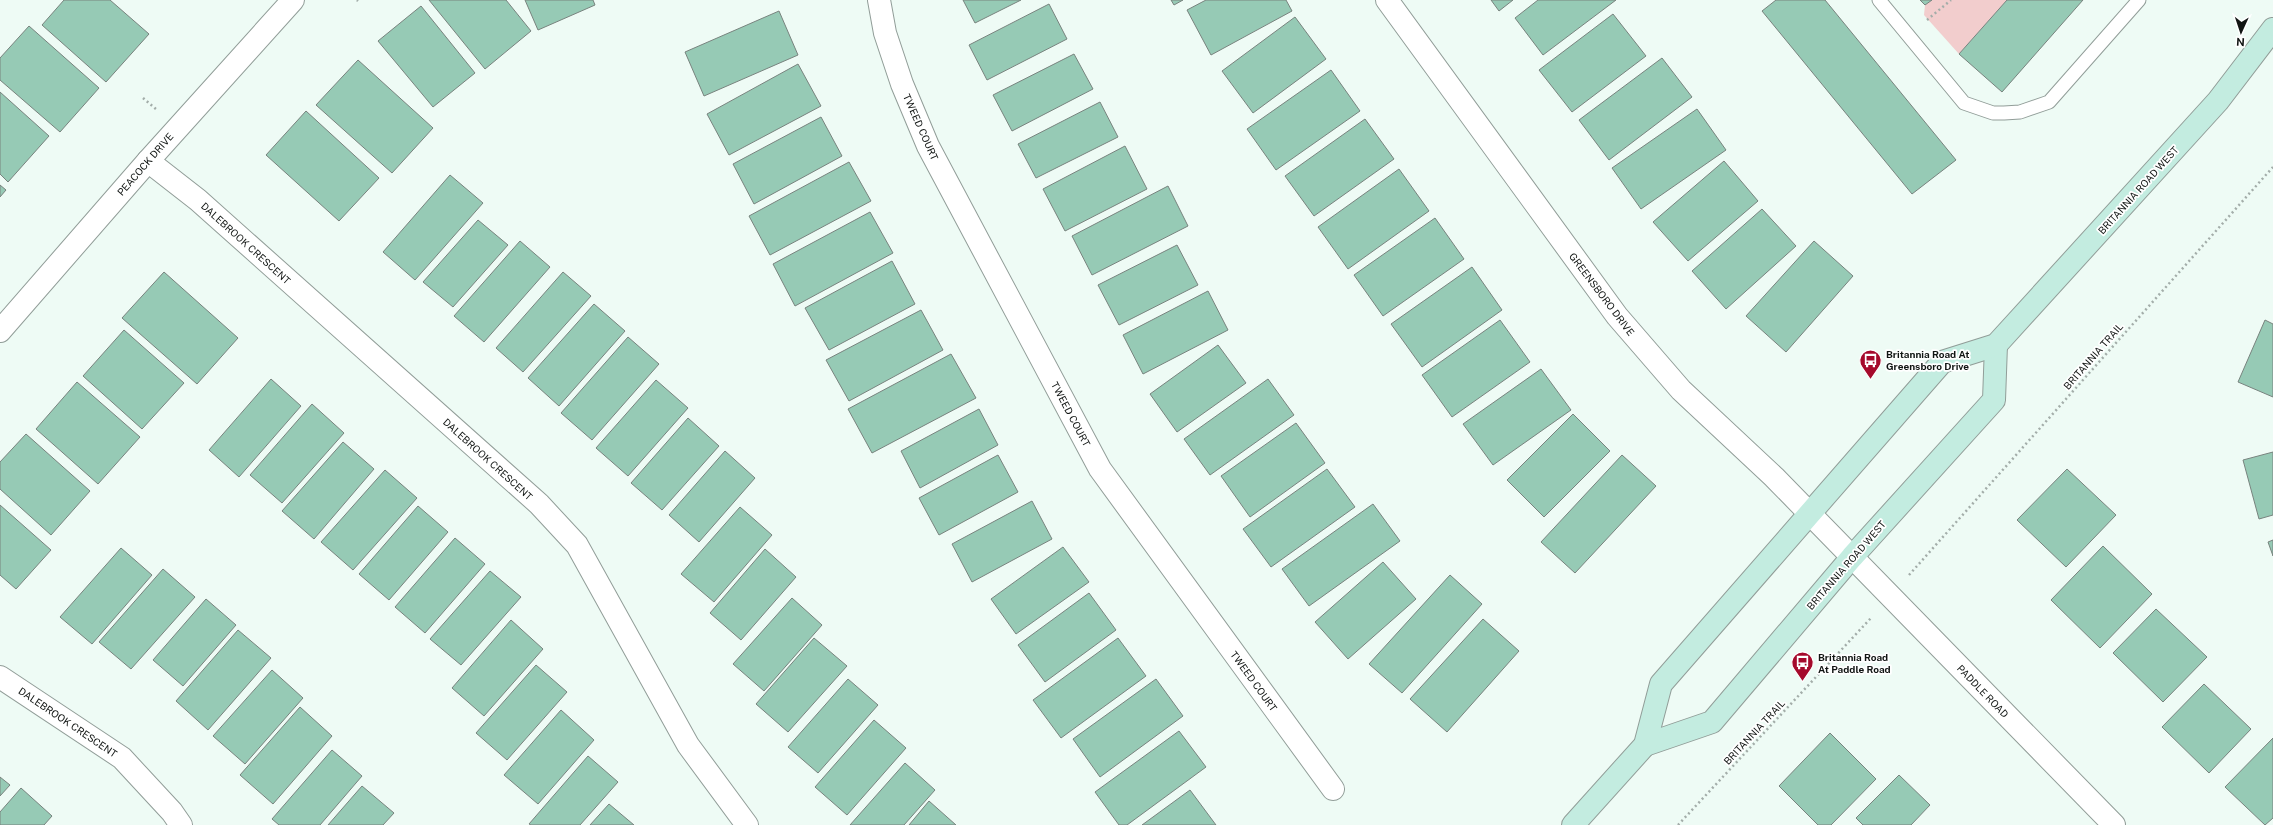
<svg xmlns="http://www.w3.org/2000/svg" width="2273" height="825" font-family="'Public Sans',sans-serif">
	<rect width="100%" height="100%" fill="#eefbf5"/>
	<polygon fill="#f2cdcd" points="1932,0 2007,0 1959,54 1924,15 1925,5"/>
	<g fill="#96cab5" stroke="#78837e">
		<polygon points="64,0 110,0 149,34 106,82 42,25"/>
		<polygon points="429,0 506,0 531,31 485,69"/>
		<polygon points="525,0 593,0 595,5 538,30"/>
		<polygon points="963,0 1021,0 975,23"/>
		<polygon points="1171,0 1183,0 1174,5"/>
		<polygon points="1206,0 1286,0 1292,11 1211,55 1187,10"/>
		<polygon points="1491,0 1513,0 1499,11"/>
		<polygon points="1538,0 1616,0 1543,55 1515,18"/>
		<polygon points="1776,0 1825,0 1956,160 1912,194 1762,11"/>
		<polygon points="1920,0 1932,0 1925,5"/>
		<polygon points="2007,0 2083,0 2002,92 1959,54"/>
		<polygon points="1049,4 1067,39 987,80 969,45"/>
		<polygon points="421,6 475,73 433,107 378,41"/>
		<polygon points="779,11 798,55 704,96 685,52"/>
		<polygon points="1613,14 1646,56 1572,112 1539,70"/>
		<polygon points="1295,17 1326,59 1253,113 1222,71"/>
		<polygon points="29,26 99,88 60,132 0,80 0,58"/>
		<polygon points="1074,54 1093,89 1012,131 993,95"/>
		<polygon points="1662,58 1692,97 1609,160 1579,120"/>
		<polygon points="358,60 433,128 392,173 316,105"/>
		<polygon points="798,64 821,106 729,155 707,114"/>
		<polygon points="1331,70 1360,111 1276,170 1247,129"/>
		<polygon points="0,92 49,136 8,182 0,174"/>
		<polygon points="1100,102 1118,137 1036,178 1018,144"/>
		<polygon points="1697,109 1726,150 1641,209 1612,168"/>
		<polygon points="306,111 379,178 339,221 266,155"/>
		<polygon points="821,117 842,156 754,204 733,164"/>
		<polygon points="1365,119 1394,159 1314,216 1285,176"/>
		<polygon points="1125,146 1147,189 1065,231 1043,189"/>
		<polygon points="1724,161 1758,201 1688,261 1653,222"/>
		<polygon points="849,162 871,201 770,255 749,216"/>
		<polygon points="1399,169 1429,211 1348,269 1318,227"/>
		<polygon points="450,175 483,203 415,280 383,252"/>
		<polygon points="0,185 6,190 0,197"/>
		<polygon points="1168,186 1188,226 1092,275 1072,236"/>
		<polygon points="1762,209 1796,246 1726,309 1692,271"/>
		<polygon points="870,212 893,253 795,306 773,264"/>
		<polygon points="1435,218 1464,259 1383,316 1354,275"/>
		<polygon points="478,220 508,245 453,307 423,282"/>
		<polygon points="520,241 550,267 484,342 454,316"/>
		<polygon points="1814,241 1853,276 1786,352 1746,316"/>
		<polygon points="1177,245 1198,285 1119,325 1098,285"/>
		<polygon points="892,261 915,304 829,350 805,308"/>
		<polygon points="1472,267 1502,310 1422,367 1391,324"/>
		<polygon points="164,272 238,338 197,384 122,318"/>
		<polygon points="563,272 591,296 523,372 496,348"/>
		<polygon points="1208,291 1228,330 1143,374 1123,335"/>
		<polygon points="594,304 625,331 559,406 528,378"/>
		<polygon points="921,310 943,350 849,401 826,360"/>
		<polygon points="1500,320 1530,362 1452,417 1422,375"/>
		<polygon points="2265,320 2273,324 2273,397 2238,382"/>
		<polygon points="124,330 184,383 142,429 83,376"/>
		<polygon points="628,337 659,364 592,440 561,413"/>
		<polygon points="1218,345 1246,383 1177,432 1150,394"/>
		<polygon points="951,354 976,398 872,453 848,409"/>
		<polygon points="1541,369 1571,410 1493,465 1463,424"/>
		<polygon points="271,379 301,406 239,477 209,450"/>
		<polygon points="1268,379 1294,415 1210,475 1184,439"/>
		<polygon points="656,380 688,408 628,476 596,448"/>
		<polygon points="77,382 140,437 98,484 36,429"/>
		<polygon points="312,404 344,433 282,503 250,475"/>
		<polygon points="979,409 998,445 920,488 901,451"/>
		<polygon points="1573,414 1610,451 1544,517 1507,480"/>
		<polygon points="688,418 719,446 662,510 631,483"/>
		<polygon points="1296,423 1325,463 1250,517 1221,476"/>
		<polygon points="26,434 90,491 51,535 0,489 0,462"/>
		<polygon points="343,442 374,469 314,539 282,511"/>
		<polygon points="725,451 755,478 699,542 669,515"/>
		<polygon points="2273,452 2273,515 2259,519 2243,460"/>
		<polygon points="998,455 1018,492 939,535 919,498"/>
		<polygon points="1622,455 1656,486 1575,573 1541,542"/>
		<polygon points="1327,469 1355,507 1271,567 1243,529"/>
		<polygon points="2067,469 2116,515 2066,567 2017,520"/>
		<polygon points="385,470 417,498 353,570 321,542"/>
		<polygon points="1032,501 1052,539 972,582 952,544"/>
		<polygon points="1373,504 1400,541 1309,606 1282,569"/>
		<polygon points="0,505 51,550 16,589 0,575"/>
		<polygon points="418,506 448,532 389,600 359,574"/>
		<polygon points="740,507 772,535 714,602 681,574"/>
		<polygon points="455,538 485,564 425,633 395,607"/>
		<polygon points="2273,540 2273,556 2268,542"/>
		<polygon points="2103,546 2152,594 2100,648 2051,600"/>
		<polygon points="1063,547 1089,582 1016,634 991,599"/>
		<polygon points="121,548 152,575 92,644 60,617"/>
		<polygon points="765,549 796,577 741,640 710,613"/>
		<polygon points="1383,562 1416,599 1348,659 1315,622"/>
		<polygon points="163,569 195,597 131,669 99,642"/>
		<polygon points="490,571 521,597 461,665 430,639"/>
		<polygon points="1450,575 1482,604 1402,693 1369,664"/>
		<polygon points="1089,593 1116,630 1045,682 1018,645"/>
		<polygon points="792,598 822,625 764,691 733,664"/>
		<polygon points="206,599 236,625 183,686 153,660"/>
		<polygon points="2156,609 2207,657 2163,702 2113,653"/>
		<polygon points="1483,619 1519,651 1447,732 1410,699"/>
		<polygon points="511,620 543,649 484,716 452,688"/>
		<polygon points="238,630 271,658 208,730 176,701"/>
		<polygon points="814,638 847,666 788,732 756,704"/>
		<polygon points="1118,638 1146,676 1061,738 1033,700"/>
		<polygon points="536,665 567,692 507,760 476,733"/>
		<polygon points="272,670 303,698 245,764 213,736"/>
		<polygon points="848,679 878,705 818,773 788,747"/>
		<polygon points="1156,679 1183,716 1100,777 1073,739"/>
		<polygon points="2204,684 2251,729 2209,773 2162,727"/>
		<polygon points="300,707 332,736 273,804 240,775"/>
		<polygon points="561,710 594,740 538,804 504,775"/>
		<polygon points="874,720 906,748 847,815 815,787"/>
		<polygon points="1179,731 1206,767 1127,825 1119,825 1095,792"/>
		<polygon points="1830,733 1876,779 1831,825 1818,825 1779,786"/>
		<polygon points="2273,738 2273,818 2265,825 2225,787"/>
		<polygon points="332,750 362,776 320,825 279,825 272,819"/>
		<polygon points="588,756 618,782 580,825 531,825 529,824"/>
		<polygon points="905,763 935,790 904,825 850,825"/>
		<polygon points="1899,775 1930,805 1911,825 1863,825 1856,818"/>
		<polygon points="0,777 10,785 0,796"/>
		<polygon points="362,786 394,813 383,825 328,825"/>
		<polygon points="21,788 52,816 44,825 0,825 0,812"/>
		<polygon points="1190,790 1216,825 1142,825"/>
		<polygon points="929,801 956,825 909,825"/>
		<polygon points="609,804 634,825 590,825"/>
	</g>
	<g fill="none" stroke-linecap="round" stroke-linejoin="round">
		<defs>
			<polyline id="service" points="1879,0 1964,103 1993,113 2004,113 2020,112 2049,102 2139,0"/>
			<g id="minor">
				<polyline points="879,0 885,33 902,84 928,146 1100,469 1333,789"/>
				<polyline points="148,161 198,200 539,504 577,545 688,745 747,825"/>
				<polyline points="0,677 122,758 172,812 181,825"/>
			</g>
			<g id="tertiary">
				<polyline points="1387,0 1617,316 1681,390 1774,477 2114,825"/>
				<polyline points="0,331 148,161 293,0"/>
			</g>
			<g id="secondary">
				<polyline points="1645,745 1712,722 1852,557 1994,400 1996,345"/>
				<polyline points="1573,825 1645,745 1661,684 1942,362 1996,345 2218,101 2273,29"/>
			</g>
		</defs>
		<use href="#service" stroke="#919d98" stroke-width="15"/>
		<use href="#minor" stroke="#919d98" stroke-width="24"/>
		<use href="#tertiary" stroke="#919d98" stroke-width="24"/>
		<use href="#secondary" stroke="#919d98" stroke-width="24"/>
		<g stroke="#a3ada9" stroke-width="2.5" stroke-dasharray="2 3" stroke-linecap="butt">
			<polyline points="357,0 358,1"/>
			<polyline points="1927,20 1951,0"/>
			<polyline points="143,98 157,110"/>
			<polyline points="1909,575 2273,167"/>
			<polyline points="1678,825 1871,618"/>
		</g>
		<use href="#service" stroke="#fff" stroke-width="13"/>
		<use href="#minor" stroke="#fff" stroke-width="22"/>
		<use href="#tertiary" stroke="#fff" stroke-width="22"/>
		<use href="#secondary" stroke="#c3ece0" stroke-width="22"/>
	</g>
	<defs>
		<symbol id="bus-pin" viewBox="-11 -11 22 30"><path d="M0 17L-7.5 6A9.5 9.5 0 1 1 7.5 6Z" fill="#a50a2c" stroke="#fff"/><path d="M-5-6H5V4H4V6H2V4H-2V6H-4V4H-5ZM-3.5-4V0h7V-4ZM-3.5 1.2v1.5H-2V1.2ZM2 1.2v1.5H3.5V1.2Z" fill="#fff"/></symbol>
	</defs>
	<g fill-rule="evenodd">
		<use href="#bus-pin" x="1858" y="348" width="25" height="34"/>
		<use href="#bus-pin" x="1790" y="650" width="25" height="34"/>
	</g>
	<g text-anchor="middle" stroke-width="3.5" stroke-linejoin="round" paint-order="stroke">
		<g font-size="10" fill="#111513" stroke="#fff">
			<text transform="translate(921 127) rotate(66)" y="4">TWEED COURT</text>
			<text transform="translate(145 164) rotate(-49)" y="4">PEACOCK DRIVE</text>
			<text transform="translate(2138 190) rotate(-48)" y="4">BRITANNIA ROAD WEST</text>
			<text transform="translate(246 243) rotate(42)" y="4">DALEBROOK CRESCENT</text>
			<text transform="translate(1602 294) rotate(53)" y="4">GREENSBORO DRIVE</text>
			<text transform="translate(2093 356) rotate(-49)" y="4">BRITANNIA TRAIL</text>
			<text transform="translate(1071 414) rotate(62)" y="4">TWEED COURT</text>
			<text transform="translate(488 459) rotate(42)" y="4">DALEBROOK CRESCENT</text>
			<text transform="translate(1846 565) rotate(-49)" y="4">BRITANNIA ROAD WEST</text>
			<text transform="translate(1254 681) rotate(54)" y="4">TWEED COURT</text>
			<text transform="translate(1983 691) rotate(46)" y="4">PADDLE ROAD</text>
			<text transform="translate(68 722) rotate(34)" y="4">DALEBROOK CRESCENT</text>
			<text transform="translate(1754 732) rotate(-47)" y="4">BRITANNIA TRAIL</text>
		</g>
		<g font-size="10" font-weight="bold" fill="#111513" stroke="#fff" text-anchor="start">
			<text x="1886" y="358">Britannia Road At<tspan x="1886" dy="12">Greensboro Drive</tspan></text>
			<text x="1818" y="661">Britannia Road<tspan x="1818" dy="12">At Paddle Road</tspan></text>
		</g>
	</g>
	<g transform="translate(2241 32) rotate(183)" stroke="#ffffff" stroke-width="3" paint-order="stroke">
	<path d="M0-3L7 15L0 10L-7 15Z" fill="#111513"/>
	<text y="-6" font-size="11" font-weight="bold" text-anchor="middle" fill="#111513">N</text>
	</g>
</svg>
